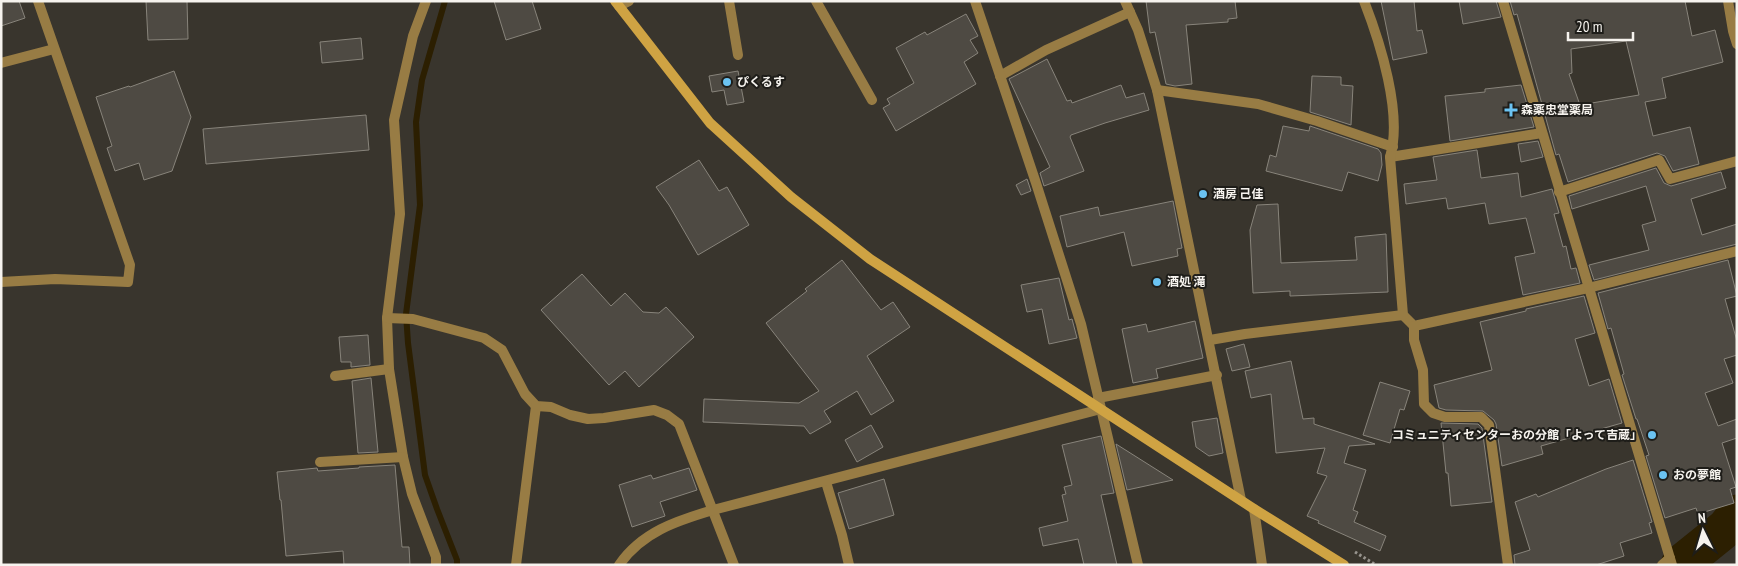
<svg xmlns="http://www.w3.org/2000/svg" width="1738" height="566" font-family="'PT Sans Narrow','Noto Sans JP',sans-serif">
	<rect width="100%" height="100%" fill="#39352d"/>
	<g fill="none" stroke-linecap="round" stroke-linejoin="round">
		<polyline stroke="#2c1f01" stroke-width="6" points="445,1 422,80 416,122 420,205 406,314 408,343 425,475 437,509 457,560 457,565"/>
		<polyline stroke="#2c1f01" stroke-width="39" points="1680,565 1726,528 1737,514"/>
	</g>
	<g fill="#4e4a43" stroke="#88847b" fill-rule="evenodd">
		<polygon points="1,1 19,1 25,18 1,26"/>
		<polygon points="146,1 187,1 188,39 148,40"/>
		<polygon points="494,1 532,1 541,29 506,40"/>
		<polygon points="1146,1 1235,1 1237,18 1228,19 1228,22 1186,25 1192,84 1175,86 1166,84 1155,32 1150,33"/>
		<polygon points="1381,1 1414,1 1417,31 1422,30 1427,53 1393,60"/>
		<polygon points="1459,1 1496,1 1501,17 1463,24"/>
		<path d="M1510 1H1685L1692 36 1715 30 1723 62 1662 78 1666 98 1645 102 1653 136 1690 127 1699 164 1673 171 1665 156 1657 153 1568 182 1559 154 1556 155 1517 14 1514 15ZM1626 41 1639 95 1580 105 1569 74 1572 73 1571 49Z"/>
		<polygon points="966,14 978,36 970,40 978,53 964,62 976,84 896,131 883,108 890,104 887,99 914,83 896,48 925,32 927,35"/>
		<polygon points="361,38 363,59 322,63 320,42"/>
		<polygon points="1047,59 1067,101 1071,100 1072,103 1121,85 1126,98 1144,93 1149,110 1105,123 1071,135 1070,137 1084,171 1044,186 1040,173 1050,167 1009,79"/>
		<polygon points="174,71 191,117 172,171 144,180 139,163 115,171 107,148 112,146 96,97 129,86 130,87"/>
		<polygon points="738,71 744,102 727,105 724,90 712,92 709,76"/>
		<polygon points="1312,76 1341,77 1341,85 1353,86 1351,125 1310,112"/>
		<polygon points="1521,85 1534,127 1450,141 1445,96 1485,92 1485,89"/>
		<polygon points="366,115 369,150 206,164 203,129"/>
		<polygon points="1283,126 1309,131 1310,126 1378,149 1381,153 1382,165 1378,181 1348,172 1342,191 1266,171 1270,155 1276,157"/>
		<polygon points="1538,141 1543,157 1521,162 1518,144"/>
		<polygon points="1477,150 1481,178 1518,173 1521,197 1552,189 1559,213 1554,214 1563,247 1566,246 1571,269 1576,268 1580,283 1523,295 1515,257 1535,253 1526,218 1489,224 1485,203 1448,209 1446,198 1406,204 1404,184 1437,180 1433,157"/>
		<polygon points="699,160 719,191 727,187 749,225 698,255 669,205 656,187"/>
		<polygon points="1656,168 1664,183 1671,186 1721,172 1726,188 1691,199 1702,235 1737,224 1737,244 1594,280 1589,265 1649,250 1642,225 1656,221 1646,186 1572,209 1569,196"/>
		<polygon points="1027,179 1031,191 1021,195 1016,185"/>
		<polygon points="1173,201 1182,248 1177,249 1178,256 1132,266 1124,232 1067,247 1060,216 1098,207 1100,216"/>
		<polygon points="1278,204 1281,263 1357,260 1355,237 1386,234 1388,292 1290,296 1290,291 1253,293 1250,230 1257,205"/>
		<polygon points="842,260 881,310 893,302 910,327 867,356 894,401 871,415 857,391 824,411 831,422 810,434 804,426 703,422 704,399 799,403 819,391 766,323 807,291 805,289"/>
		<polygon points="1728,260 1737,296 1725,299 1737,341 1737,355 1724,359 1733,383 1705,393 1718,426 1737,419 1737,438 1722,443 1736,487 1730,489 1734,503 1698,514 1696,508 1665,518 1646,456 1649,455 1637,419 1636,419 1622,375 1624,374 1611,328 1608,329 1598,293"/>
		<polygon points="582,274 611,306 625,293 643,312 659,313 666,307 694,337 639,387 625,371 609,385 541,310"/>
		<polygon points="1059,278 1069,320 1072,319 1077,338 1049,344 1042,309 1027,312 1021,285"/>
		<polygon points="1584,296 1595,333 1575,339 1589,386 1609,379 1622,423 1541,446 1543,454 1502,466 1496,424 1494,420 1483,411 1446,410 1439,408 1434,385 1492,370 1480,322 1526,311 1526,309"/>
		<polygon points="1195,321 1203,358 1156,369 1158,378 1133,383 1122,329 1146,324 1148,332"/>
		<polygon points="368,335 370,365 351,367 351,362 341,362 339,337"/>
		<polygon points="1244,344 1250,367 1232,371 1226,349"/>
		<polygon points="1291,361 1303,419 1314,418 1314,424 1375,444 1349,446 1344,463 1366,470 1353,510 1358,512 1354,522 1386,536 1380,551 1318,523 1319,521 1307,516 1327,476 1317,473 1325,448 1276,453 1271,394 1251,398 1245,371"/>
		<polygon points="371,378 378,452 358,453 352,381"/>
		<polygon points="1380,382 1410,391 1404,410 1400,409 1390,443 1363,435"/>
		<polygon points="1217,418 1223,453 1209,456 1196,447 1192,422"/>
		<polygon points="1441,423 1478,424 1482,428 1492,502 1451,506 1448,473 1446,473"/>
		<polygon points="871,425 883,447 857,462 845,440"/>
		<polygon points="1101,436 1114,493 1101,495 1117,565 1084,565 1078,539 1043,546 1039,528 1068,521 1062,495 1066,494 1064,487 1072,485 1062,445"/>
		<polygon points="1116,444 1173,480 1127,490"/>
		<polygon points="1633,460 1652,522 1649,523 1652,533 1620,543 1624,556 1596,565 1515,565 1514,555 1530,550 1515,502 1536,494 1538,497 1606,469"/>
		<polygon points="395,465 402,547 409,547 410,565 344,565 343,551 286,556 281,500 280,500 277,472 317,468 318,471 359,468 359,467"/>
		<polygon points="689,468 697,490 660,502 665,516 632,527 619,485 651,475 653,479"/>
		<polygon points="884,479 894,515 849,529 838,493"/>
	</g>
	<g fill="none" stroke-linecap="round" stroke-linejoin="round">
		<polyline stroke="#97938d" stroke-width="3" stroke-dasharray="2.5 2.5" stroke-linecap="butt" points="1355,552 1376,565"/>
		<g stroke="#987c44" stroke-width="10">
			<polyline points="729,1 738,55"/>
			<polyline points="816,1 872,100"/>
			<polyline points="1,63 54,49"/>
			<polyline points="1000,76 1046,50 1130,12"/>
			<polyline points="1390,157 1542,133"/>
			<polyline points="1559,192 1659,160 1670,179 1737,161"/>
		</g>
		<g stroke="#987c44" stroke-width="10">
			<polyline points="426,1 413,36 394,120 400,214 387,318 389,369 403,457 412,494 436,557 436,565"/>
			<polyline points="975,1 1036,183 1081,324 1138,565"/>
			<polyline points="1125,1 1138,30 1157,90 1241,500"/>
			<path d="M1364 1C1380 42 1403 114 1390 157L1403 315 1414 326 1588 288 1737 251"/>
			<polyline points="1503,1 1672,565"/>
			<polyline points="1728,1 1733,31 1737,44"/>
			<polyline points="619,6 629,1"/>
			<polyline points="1157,90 1258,104 1317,121 1393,147"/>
			<polyline points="1,282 55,279 128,282 130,265 38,1"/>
			<polyline points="387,318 413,319 484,338 502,350 525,394 536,406 551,407 570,415 588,419 604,418 654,410 667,415 679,424 734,565"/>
			<polyline points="1414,326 1414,340 1423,370 1424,404 1433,413 1445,417 1481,417 1489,425 1508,565"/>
			<polyline points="1210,340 1245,334 1403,315"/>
			<polyline points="335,376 389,369"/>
			<polyline points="1098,398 1217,375"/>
			<polyline points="320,462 403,457"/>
			<polyline points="826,482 842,535 849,565"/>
			<polyline points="1254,509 1262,565"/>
			<polyline points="516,565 536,406"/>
			<path d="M619 565C642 532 676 521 713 510L1101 409"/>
			<polyline points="1662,565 1670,558"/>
		</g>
		<polyline stroke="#cfa343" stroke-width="10" points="615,1 710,123 791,197 870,259 1254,509 1344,565"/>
	</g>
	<g fill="#6bc3f2" stroke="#1e1d19" stroke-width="2">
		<circle cx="727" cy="82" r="5"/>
		<path d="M1508.5 102.5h5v5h5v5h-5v5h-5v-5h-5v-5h5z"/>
		<circle cx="1203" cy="194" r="5"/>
		<circle cx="1157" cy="282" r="5"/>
		<circle cx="1652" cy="435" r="5"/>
		<circle cx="1663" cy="475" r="5"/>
	</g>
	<g text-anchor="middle" stroke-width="4" stroke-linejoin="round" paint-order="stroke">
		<g font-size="12" font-weight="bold" fill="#f6f3ee" stroke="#1e1d19" text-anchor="start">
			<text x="737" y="86">ぴくるす</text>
			<text x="1521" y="114">森薬忠堂薬局</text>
			<text x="1213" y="198">酒房 己佳</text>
			<text x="1167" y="286">酒処 滝</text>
			<text x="1642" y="439" text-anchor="end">コミュニティセンターおの分館「よって吉蔵」</text>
			<text x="1673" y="479">おの夢館</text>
		</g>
	</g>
	<rect width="1738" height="566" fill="none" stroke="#f6f3ee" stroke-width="5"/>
	<g transform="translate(1703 531) rotate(355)" stroke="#1e1d19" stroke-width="4" paint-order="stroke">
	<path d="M0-4L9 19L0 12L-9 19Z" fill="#f6f3ee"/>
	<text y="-8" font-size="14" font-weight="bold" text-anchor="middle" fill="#f6f3ee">N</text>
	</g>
	<path d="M1568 32v8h65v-8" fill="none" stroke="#f6f3ee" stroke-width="2.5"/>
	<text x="1576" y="32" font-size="15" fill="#f6f3ee" stroke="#1e1d19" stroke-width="4" paint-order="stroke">20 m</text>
</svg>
